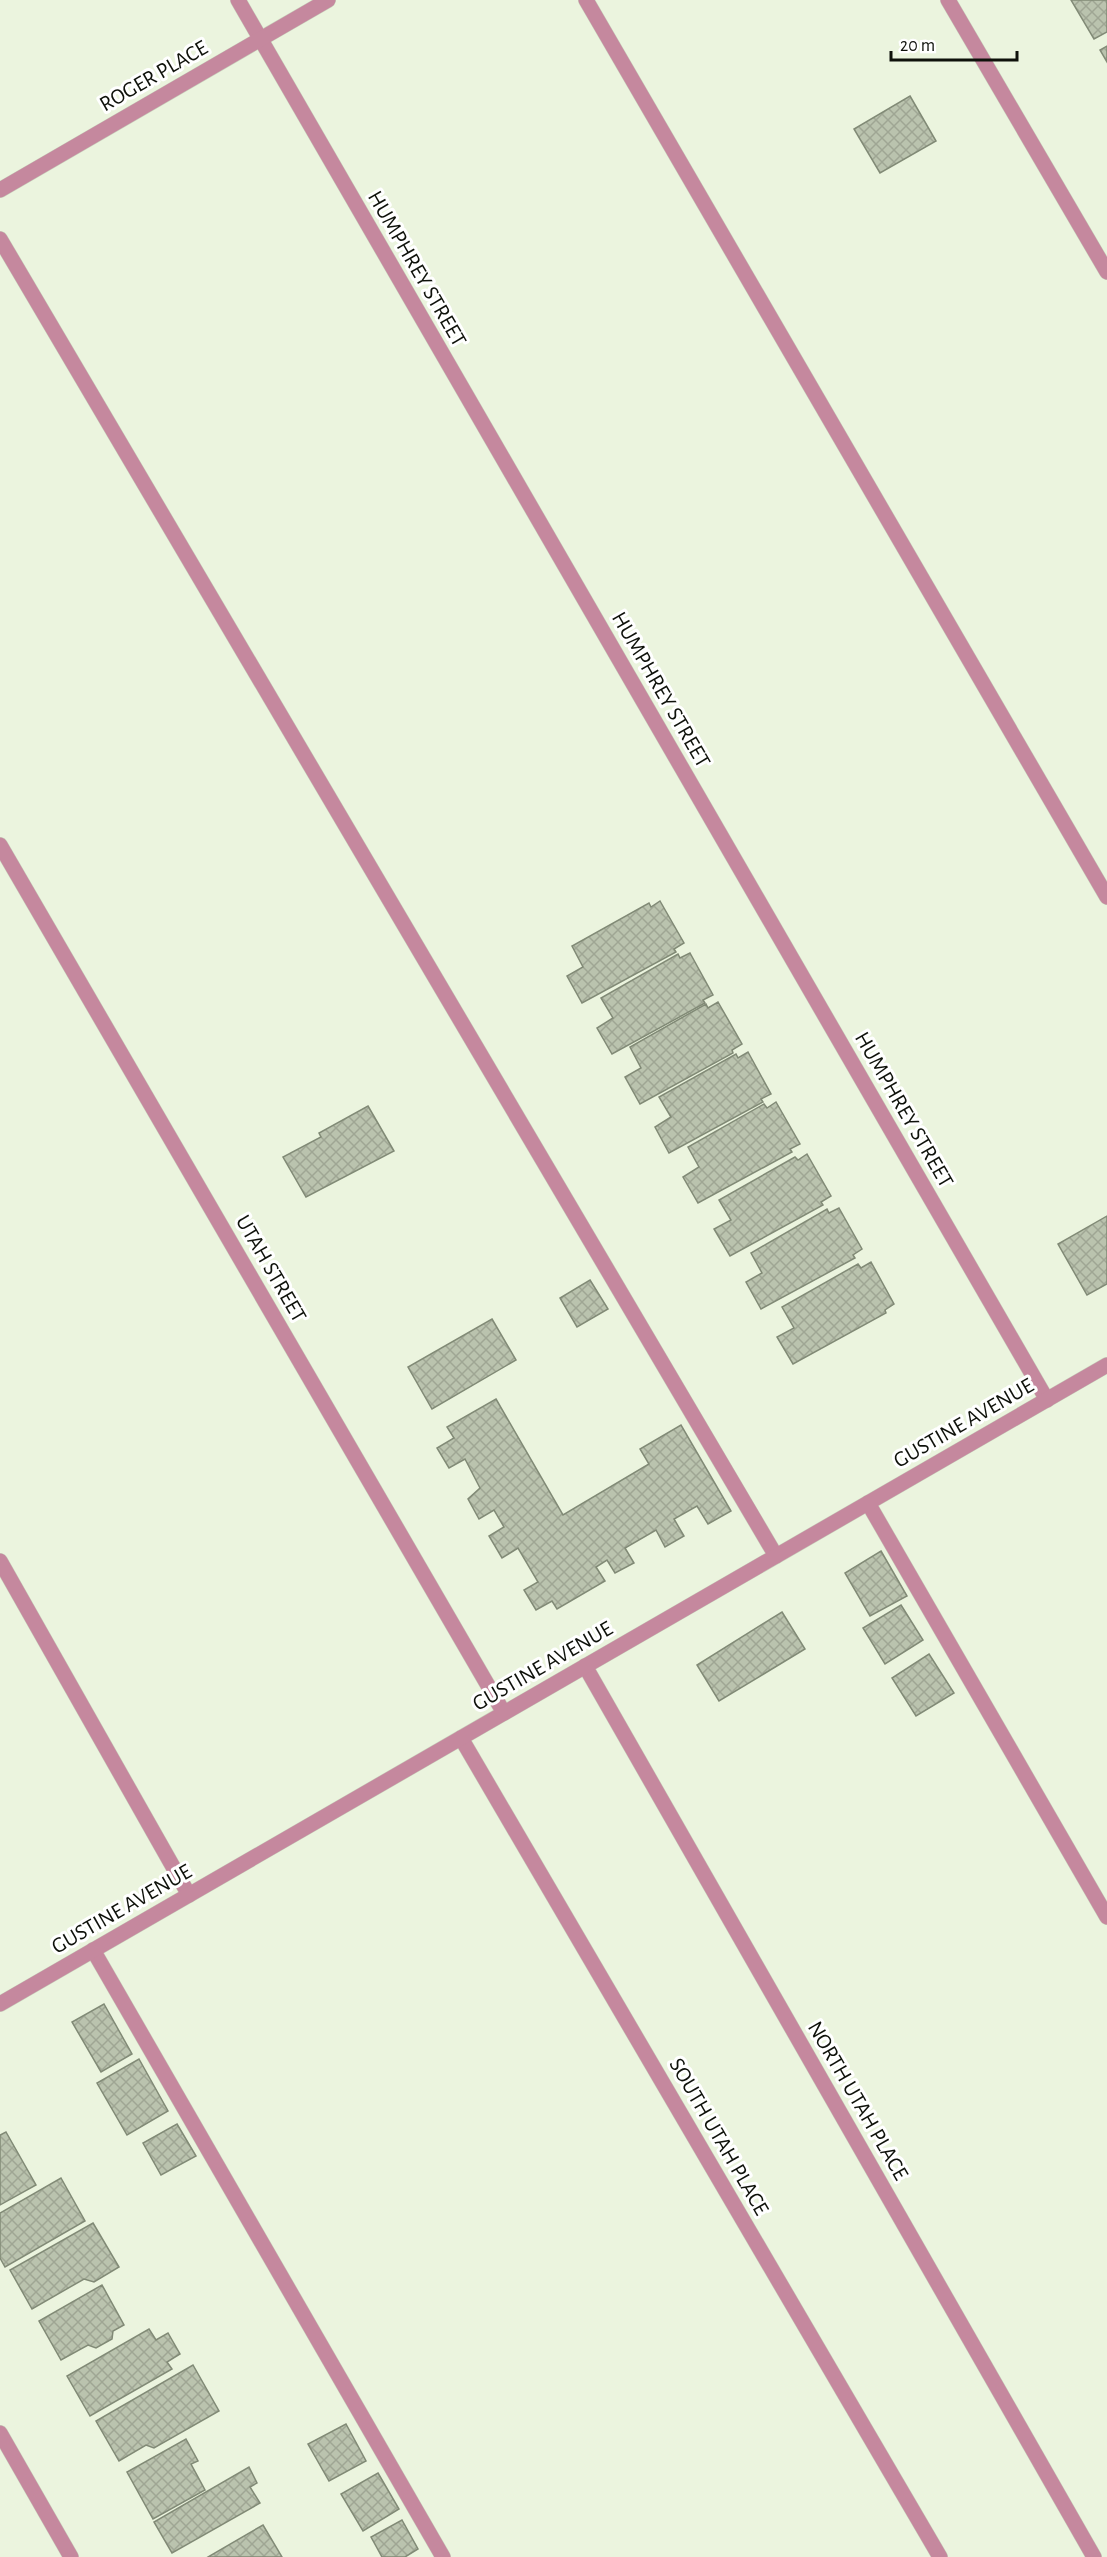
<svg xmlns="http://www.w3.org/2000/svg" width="1107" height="2557" font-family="'Alegreya Sans',sans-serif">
	<defs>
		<pattern id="building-cross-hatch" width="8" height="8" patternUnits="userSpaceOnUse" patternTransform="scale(1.5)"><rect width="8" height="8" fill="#bac3ae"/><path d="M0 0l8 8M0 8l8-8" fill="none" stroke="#9fa694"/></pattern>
	</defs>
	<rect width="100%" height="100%" fill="#ebf4de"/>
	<g fill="url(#building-cross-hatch)" stroke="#818a76" stroke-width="1.5">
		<polygon points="1071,0 1107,0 1107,32 1094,39"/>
		<polygon points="1107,46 1107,62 1100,50"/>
		<polygon points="910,96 936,141 880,173 854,129"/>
		<polygon points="660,901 684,943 674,949 676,952 582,1003 567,976 583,967 572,946 649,903 651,907"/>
		<polygon points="690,953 713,995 703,1000 705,1003 612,1054 597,1028 613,1018 601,998 678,954 680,958"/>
		<polygon points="718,1002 742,1044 732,1050 733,1053 640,1104 625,1077 641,1068 630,1047 706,1004 708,1008"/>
		<polygon points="748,1052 771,1094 761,1099 763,1102 669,1153 655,1127 671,1117 659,1097 736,1054 738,1058"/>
		<polygon points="776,1102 800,1144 790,1149 792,1152 698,1203 683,1177 699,1167 688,1147 764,1104 767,1108"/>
		<polygon points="368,1106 394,1151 306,1197 283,1157 321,1137 319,1133"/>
		<polygon points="807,1154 831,1196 821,1202 823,1205 730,1256 714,1229 731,1220 719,1200 795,1157 798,1160"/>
		<polygon points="839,1208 862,1249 853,1255 855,1258 761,1309 746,1282 762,1273 751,1253 827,1209 829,1213"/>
		<polygon points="1107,1216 1107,1284 1087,1295 1058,1244"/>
		<polygon points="871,1262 894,1304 885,1310 886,1313 793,1364 777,1337 794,1328 782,1307 858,1264 861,1268"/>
		<polygon points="590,1280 608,1309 577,1327 560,1298"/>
		<polygon points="492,1319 516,1360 432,1409 408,1367"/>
		<polygon points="496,1399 563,1515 649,1464 640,1449 681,1425 731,1511 708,1524 697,1506 674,1519 684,1536 665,1547 656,1530 625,1548 634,1563 615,1573 607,1560 596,1567 605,1581 557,1609 552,1601 536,1610 524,1590 538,1582 518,1548 502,1558 489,1536 504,1527 494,1510 479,1519 468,1499 480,1488 465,1459 449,1468 437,1448 454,1438 447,1427"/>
		<polygon points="881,1551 907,1596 870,1616 845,1573"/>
		<polygon points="901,1605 923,1640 885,1664 863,1628"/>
		<polygon points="782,1612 805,1649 719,1701 697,1665"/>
		<polygon points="929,1654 954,1693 916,1716 892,1678"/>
		<polygon points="104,2004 132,2054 101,2072 72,2022"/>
		<polygon points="139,2059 168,2111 127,2135 97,2083"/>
		<polygon points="177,2124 196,2156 161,2175 143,2143"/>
		<polygon points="6,2132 36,2185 0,2205 0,2135"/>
		<polygon points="61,2178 85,2221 5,2267 0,2258 0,2213"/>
		<polygon points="93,2223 119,2267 94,2282 84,2279 32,2309 10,2270"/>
		<polygon points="102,2285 124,2325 113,2331 112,2339 96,2348 88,2345 61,2360 39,2321"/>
		<polygon points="149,2329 156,2340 168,2333 180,2354 167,2362 172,2369 90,2416 67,2376"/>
		<polygon points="193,2365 219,2411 154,2448 146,2445 119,2461 96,2421"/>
		<polygon points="346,2424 366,2461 329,2481 308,2444"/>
		<polygon points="186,2439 198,2461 191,2464 205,2490 153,2519 127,2472"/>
		<polygon points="249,2467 257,2483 250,2487 260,2503 172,2553 154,2522"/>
		<polygon points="378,2473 399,2509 363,2531 341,2494"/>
		<polygon points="402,2520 418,2549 405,2557 382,2557 371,2537"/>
		<polygon points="263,2525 282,2557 208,2557"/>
	</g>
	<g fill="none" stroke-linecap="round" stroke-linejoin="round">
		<defs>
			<g id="service">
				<polyline points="586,0 1107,897"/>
				<polyline points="0,239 776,1556"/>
				<polyline points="868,1503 1107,1917"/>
				<polyline points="0,1561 189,1895"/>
				<polyline points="93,1950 443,2557"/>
			</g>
			<g id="minor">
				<polyline points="238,0 1047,1400"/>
				<polyline points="948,0 1107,272"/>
				<polyline points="0,190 328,0"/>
				<polyline points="0,845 504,1713"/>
				<polyline points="585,1666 1094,2557"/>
				<polyline points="461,1738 940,2557"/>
				<polyline points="0,2433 71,2557"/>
			</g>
			<polyline id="tertiary" points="0,2004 1107,1365"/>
		</defs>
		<use href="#service" stroke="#c8d0bc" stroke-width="16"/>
		<use href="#minor" stroke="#c8d0bc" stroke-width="16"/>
		<use href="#tertiary" stroke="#c8d0bc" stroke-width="16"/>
		<use href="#service" stroke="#c5889e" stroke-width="15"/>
		<use href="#minor" stroke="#c5889e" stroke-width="15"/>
		<use href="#tertiary" stroke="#c5889e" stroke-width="15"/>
	</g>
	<g text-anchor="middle" stroke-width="6" stroke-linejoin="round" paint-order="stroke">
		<g font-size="22" fill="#0e110a" stroke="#fff">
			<text transform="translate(153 75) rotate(-30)" y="8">ROGER PLACE</text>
			<text transform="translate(418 268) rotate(60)" y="8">HUMPHREY STREET</text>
			<text transform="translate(662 689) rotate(60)" y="8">HUMPHREY STREET</text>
			<text transform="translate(905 1109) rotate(60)" y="8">HUMPHREY STREET</text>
			<text transform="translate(272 1268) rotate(60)" y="8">UTAH STREET</text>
			<text transform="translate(963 1422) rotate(-30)" y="8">GUSTINE AVENUE</text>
			<text transform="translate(542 1665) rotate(-30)" y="8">GUSTINE AVENUE</text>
			<text transform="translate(121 1908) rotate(-30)" y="8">GUSTINE AVENUE</text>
			<text transform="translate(859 2100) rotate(60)" y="8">NORTH UTAH PLACE</text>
			<text transform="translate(720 2136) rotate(60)" y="8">SOUTH UTAH PLACE</text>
		</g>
	</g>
	<path d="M891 51v9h126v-9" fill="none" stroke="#0e110a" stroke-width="3"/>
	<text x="900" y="51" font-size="18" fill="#0e110a" stroke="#ffffff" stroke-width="4.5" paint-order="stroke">20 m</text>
</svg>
